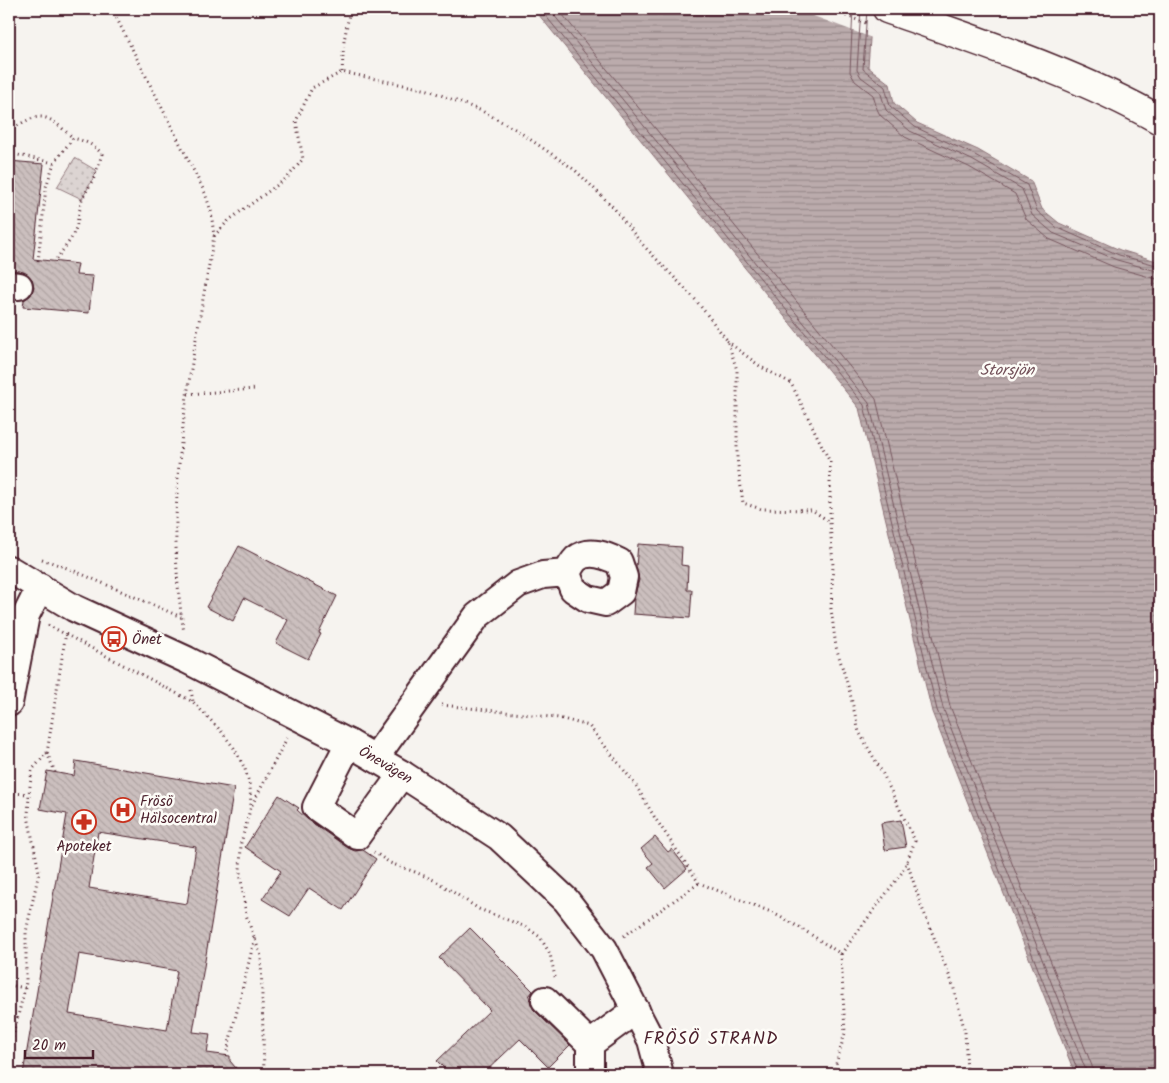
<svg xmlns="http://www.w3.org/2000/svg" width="1169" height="1083" font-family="Kalam,sans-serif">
	<defs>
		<pattern id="park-dots" width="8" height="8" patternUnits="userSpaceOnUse" patternTransform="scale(1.25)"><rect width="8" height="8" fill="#dcd4d2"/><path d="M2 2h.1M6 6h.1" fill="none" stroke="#beb6b4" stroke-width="1.8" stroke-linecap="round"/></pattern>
		<pattern id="water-rules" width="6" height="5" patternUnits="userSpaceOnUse" patternTransform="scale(1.25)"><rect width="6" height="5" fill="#bbabac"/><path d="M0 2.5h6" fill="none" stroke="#9a8b8c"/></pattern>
		<pattern id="building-back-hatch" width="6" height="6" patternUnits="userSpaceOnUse" patternTransform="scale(1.25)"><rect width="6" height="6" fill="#cbbfbe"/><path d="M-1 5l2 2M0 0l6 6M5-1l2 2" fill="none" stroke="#b0a4a3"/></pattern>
	</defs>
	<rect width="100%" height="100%" fill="#f6f3ef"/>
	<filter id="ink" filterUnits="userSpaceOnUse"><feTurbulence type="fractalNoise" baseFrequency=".02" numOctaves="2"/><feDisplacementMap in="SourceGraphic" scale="10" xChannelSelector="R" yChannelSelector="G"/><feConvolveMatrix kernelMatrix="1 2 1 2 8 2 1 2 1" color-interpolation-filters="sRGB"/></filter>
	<g filter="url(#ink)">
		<polygon fill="url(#park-dots)" stroke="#937a7e" points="75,158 97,171 82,199 57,187"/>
		<polygon fill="url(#water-rules)" stroke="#8e7378" points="534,9 874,9 872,11 868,67 890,84 894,103 917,123 978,150 1031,181 1042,209 1059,223 1120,250 1160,262 1160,1074 1075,1074 932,712 859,408"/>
		<polygon fill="#f6f3ef" points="795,9 876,9 874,12 872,38"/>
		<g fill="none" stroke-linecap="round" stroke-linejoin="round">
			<g stroke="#77575f" stroke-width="1">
				<polyline points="540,9 864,405 937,710 1079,1074"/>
				<polyline points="549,9 869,403 943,708 1085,1068 1086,1074"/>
				<polyline points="558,9 876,399 950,706 1092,1066 1093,1074"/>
				<polyline points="853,9 850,72 855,81 873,95 877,109 880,115 905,137 969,167 1015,194 1026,219 1049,239 1114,267 1160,280"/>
				<polyline points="861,9 857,70 861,77 880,91 886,110 910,131 972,160 1022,189 1032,215 1053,233 1117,260 1160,272"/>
				<polyline points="867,9 863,69 885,87 890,106 915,127 975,155 1027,185 1037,211 1056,227 1119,255 1160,266"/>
			</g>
		</g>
		<g fill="url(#building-back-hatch)" stroke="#4a1f2b" fill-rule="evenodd">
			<polygon points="9,161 44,164 33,259 78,264 76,275 93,276 89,313 23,307 24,300 31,295 34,287 32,279 27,274 20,271 9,270"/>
			<polygon points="638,544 682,547 681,565 688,566 687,590 692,590 690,618 633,614 634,598 639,580 636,567"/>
			<polygon points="239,546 337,596 319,633 321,634 308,659 276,643 288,620 244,598 233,621 206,607"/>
			<path d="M76 761 234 788 193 1032 210 1034 207 1053 230 1056V1061L241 1074H23L67 814 40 809 47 771 74 776ZM98 832 196 847 187 904 89 888ZM79 954 177 971 167 1030 69 1014Z"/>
			<polygon points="279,795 299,808 297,810 307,819 348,848 355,851 363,850 376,859 343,910 309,888 290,916 262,899 281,871 245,847"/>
			<polygon points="901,820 906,847 885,850 881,823"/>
			<polygon points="655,837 668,852 672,849 687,869 665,888 648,867 653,863 641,849"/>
			<polygon points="470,928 533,991 529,996 531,1004 534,1010 570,1045 548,1067 520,1039 483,1074 450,1074 437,1061 490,1010 439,958"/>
		</g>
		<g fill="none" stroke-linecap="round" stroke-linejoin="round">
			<defs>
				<g id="minor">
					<polyline points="9,285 19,286"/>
					<path id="s1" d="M9 569 74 608 187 660 349 743 402 774 499 837 566 900 604 949 651 1040 660 1074"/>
					<polyline points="9,703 26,615 40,587"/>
					<polyline points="349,743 316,807 357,836 402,774"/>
					<path d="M375 758 477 616 518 584 543 575 567 573C569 569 572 563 576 559 589 548 607 556 619 562L624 577 621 592 606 603 588 599 573 589 567 573"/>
					<polyline points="545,1000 590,1044"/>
					<polyline points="590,1074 590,1044 636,1010"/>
				</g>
				<path id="major" d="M887 9C979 42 1075 72 1160 120"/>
			</defs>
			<use href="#minor" stroke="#4a1f2b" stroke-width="30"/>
			<use href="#major" stroke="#4a1f2b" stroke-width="31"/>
			<g stroke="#4a1f2b" stroke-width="3" stroke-dasharray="1 4" stroke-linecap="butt">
				<path d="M112 9 205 193 211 211 214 236C192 366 161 500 184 632"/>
				<polyline points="827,9 866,23"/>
				<polyline points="342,72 344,41 350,9"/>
				<path d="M9 131C41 110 46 113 73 138"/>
				<polyline points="9,153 54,163 46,187 38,262"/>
				<path d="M54 163 73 138C85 141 93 144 102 154L95 176 82 199 76 228 71 239 55 261"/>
				<polyline points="214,236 229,220 287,178 303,159 296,121 312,88 342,72 428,90 482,111 515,129 575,170 613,207 642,244 694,298 727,340 737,370 737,458 743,503 761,509 812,510 830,522 833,566 831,609 836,647 849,689 859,732 882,772 915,841 903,871 841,954"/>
				<polyline points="727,341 761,367 791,383 830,462 830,522"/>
				<polyline points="188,394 255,389"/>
				<polyline points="42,559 70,569 181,617"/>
				<polyline points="48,625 193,702 221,731 234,748 245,769 250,787 251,806 241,843 240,872 246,915 261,956 264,1074"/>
				<polyline points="191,690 193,702"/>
				<polyline points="442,705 559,718 589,726 635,784 655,818 699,883 771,912 799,927 841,954 845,1033 833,1074"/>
				<polyline points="47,753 55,772"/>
				<polyline points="9,793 29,794"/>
				<polyline points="252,805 287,738"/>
				<polyline points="374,852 390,863 415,872 436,881 479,909 526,927 540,937 550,954 555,977"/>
				<polyline points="907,862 921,905 953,985 965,1032 967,1074"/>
				<polyline points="624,936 699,883"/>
				<polyline points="9,985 25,988 26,982 26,932 39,872 28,816 29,794 32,770 47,753 66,632"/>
				<polyline points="9,1052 25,988"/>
				<polyline points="226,1056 255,937"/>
			</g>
			<use href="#minor" stroke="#fdfcf7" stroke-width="26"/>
			<use href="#major" stroke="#fdfcf7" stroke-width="28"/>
		</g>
	</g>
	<defs>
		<symbol id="bus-ring" viewBox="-11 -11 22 22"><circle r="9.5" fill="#fdfcf7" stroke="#c8321e" stroke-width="1.5"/><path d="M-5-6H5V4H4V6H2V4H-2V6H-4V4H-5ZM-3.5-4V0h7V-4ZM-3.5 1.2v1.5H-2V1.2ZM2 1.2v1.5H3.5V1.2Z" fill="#c8321e"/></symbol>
		<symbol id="hospital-ring" viewBox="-11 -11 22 22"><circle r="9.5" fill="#fdfcf7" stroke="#c8321e" stroke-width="1.5"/><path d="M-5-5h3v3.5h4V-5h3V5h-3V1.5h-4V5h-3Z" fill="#c8321e"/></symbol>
		<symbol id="pharmacy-ring" viewBox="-11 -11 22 22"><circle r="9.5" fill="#fdfcf7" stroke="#c8321e" stroke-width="1.5"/><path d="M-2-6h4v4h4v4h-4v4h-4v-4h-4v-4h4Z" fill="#c8321e"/></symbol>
	</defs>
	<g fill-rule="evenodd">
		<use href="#bus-ring" x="100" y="625" width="28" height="28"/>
		<use href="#hospital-ring" x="109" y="796" width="28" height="28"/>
		<use href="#pharmacy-ring" x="70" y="808" width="28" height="28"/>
	</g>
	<g text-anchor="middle" stroke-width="5" stroke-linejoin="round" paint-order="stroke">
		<g font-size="15" fill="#4a1f2b" stroke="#fdfcf7" text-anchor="start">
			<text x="132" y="644">Önet</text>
			<text x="140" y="806">Frösö<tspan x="140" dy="17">Hälsocentral</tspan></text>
			<text x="84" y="851" text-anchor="middle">Apoteket</text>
		</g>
		<g font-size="15" fill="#4a1f2b" stroke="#fdfcf7">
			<text dy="5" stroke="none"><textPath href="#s1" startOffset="425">Önevägen</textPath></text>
		</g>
		<g font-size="16" font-style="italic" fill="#725058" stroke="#fdfcf7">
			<text x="1007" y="375">Storsjön</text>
		</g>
		<g font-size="18" letter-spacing="1" fill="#4a1f2b" stroke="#fdfcf7">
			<text x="711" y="1044">FRÖSÖ STRAND</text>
		</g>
	</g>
	<rect width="1169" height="1083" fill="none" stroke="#fdfcf7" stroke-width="30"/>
	<rect x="15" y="15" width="1139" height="1053" fill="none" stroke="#4a1f2b" stroke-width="2" filter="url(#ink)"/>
	<path d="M25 1050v8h68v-8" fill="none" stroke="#4a1f2b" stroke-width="2.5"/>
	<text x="32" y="1050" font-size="15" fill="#4a1f2b" stroke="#fdfcf7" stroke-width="4" paint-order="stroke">20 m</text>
</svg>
